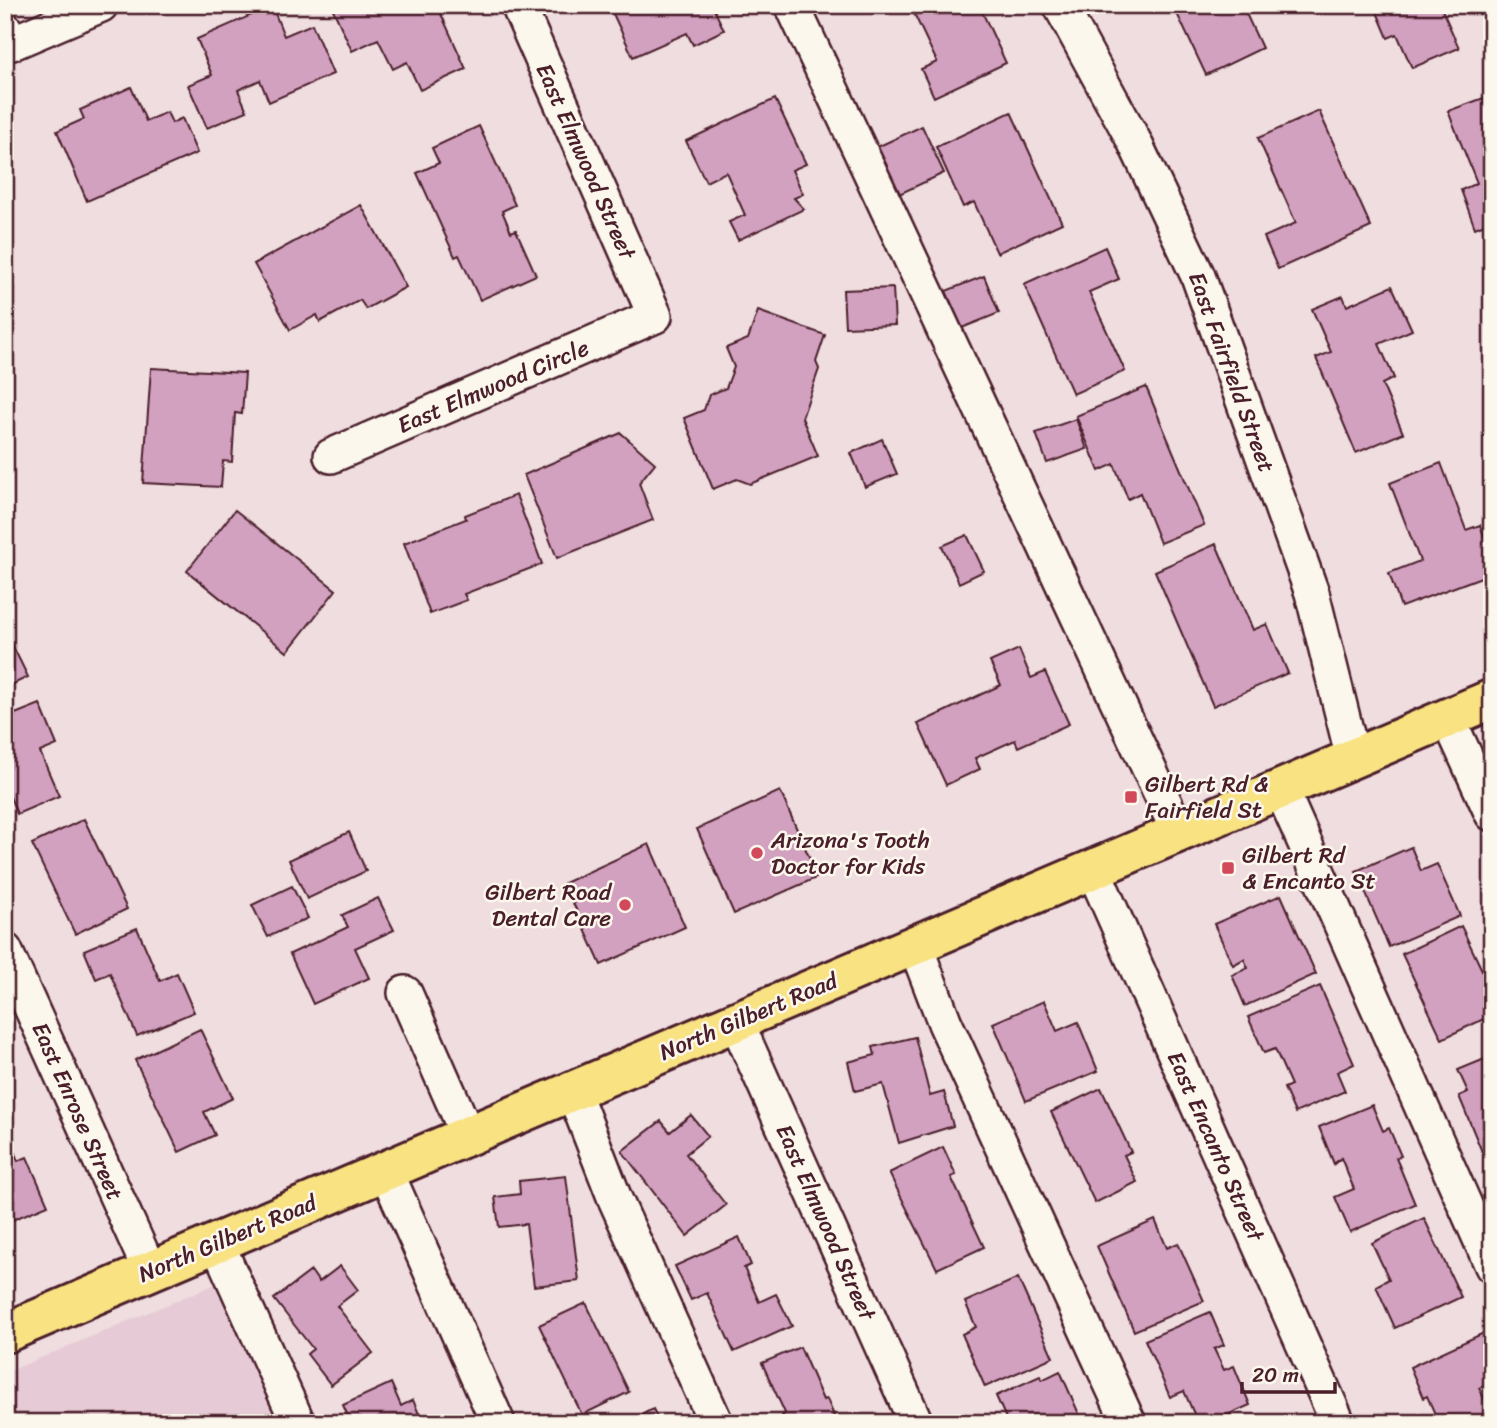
<svg xmlns="http://www.w3.org/2000/svg" width="1497" height="1428" font-family="Sriracha,sans-serif">
	<rect width="100%" height="100%" fill="#efdddf"/>
	<filter id="ink" filterUnits="userSpaceOnUse"><feTurbulence type="fractalNoise" baseFrequency=".0143" numOctaves="2"/><feDisplacementMap in="SourceGraphic" scale="14" xChannelSelector="R" yChannelSelector="G"/><feConvolveMatrix kernelMatrix="1 2 1 2 8 2 1 2 1" color-interpolation-filters="sRGB"/></filter>
	<g filter="url(#ink)">
		<polygon fill="#e6cbd6" points="230,1278 293,1423 5,1423 5,1373"/>
		<g fill="#d2a1c0" stroke="#4a1f2b" stroke-width="2">
			<polygon points="331,5 437,5 466,69 420,90 407,62 393,69 378,39 352,51"/>
			<polygon points="609,5 712,5 724,30 693,45 687,33 633,57"/>
			<polygon points="910,5 979,5 1006,63 934,97 921,69 937,62"/>
			<polygon points="1173,5 1242,5 1262,48 1206,75"/>
			<polygon points="1374,5 1440,5 1459,48 1412,68 1397,34 1388,38"/>
			<polygon points="272,6 284,36 312,24 333,74 269,102 260,80 238,90 247,111 207,128 188,85 212,75 197,39"/>
			<polygon points="131,87 146,121 167,112 172,123 182,118 197,153 87,201 57,131 84,119 80,110"/>
			<polygon points="1492,95 1492,221 1475,228 1461,190 1477,183 1448,111"/>
			<polygon points="775,99 806,164 792,170 803,194 794,198 804,209 738,240 729,222 745,215 726,172 706,182 686,141"/>
			<polygon points="1319,111 1371,227 1278,269 1264,237 1296,223 1258,138"/>
			<polygon points="1011,112 1062,223 997,253 974,202 963,207 936,147"/>
			<polygon points="479,126 515,205 502,211 511,232 516,230 536,275 480,300 459,255 455,257 417,173 439,163 432,148"/>
			<polygon points="922,126 944,173 895,196 873,149"/>
			<polygon points="361,205 406,287 366,309 360,300 320,322 317,315 290,330 254,264"/>
			<polygon points="1105,247 1119,279 1089,292 1125,371 1073,394 1024,284"/>
			<polygon points="984,276 999,313 962,328 946,291"/>
			<polygon points="1392,286 1412,330 1379,344 1394,378 1382,384 1403,433 1356,453 1316,358 1331,352 1312,309 1343,296 1347,306"/>
			<polygon points="893,288 895,325 845,327 843,290"/>
			<polygon points="758,311 825,335 816,362 819,369 802,418 818,456 750,484 737,479 713,489 684,418 704,410 709,395 726,388 734,367 726,348 748,339"/>
			<polygon points="151,368 245,373 242,414 235,413 232,462 223,461 221,487 143,483"/>
			<polygon points="1146,387 1204,525 1160,543 1140,493 1128,499 1114,464 1099,471 1076,416"/>
			<polygon points="1076,419 1087,449 1047,463 1036,433"/>
			<polygon points="621,433 655,463 639,483 653,520 557,558 524,475"/>
			<polygon points="882,439 897,474 865,487 851,453"/>
			<polygon points="1441,463 1466,530 1480,525 1492,557 1492,573 1401,607 1389,573 1420,561 1390,483"/>
			<polygon points="516,495 542,564 464,594 467,600 430,614 404,543 466,519 465,515"/>
			<polygon points="235,510 336,590 287,652 187,571"/>
			<polygon points="967,535 984,571 959,583 942,546"/>
			<polygon points="1216,544 1253,630 1267,624 1288,673 1213,706 1155,571"/>
			<polygon points="5,630 28,677 5,688"/>
			<polygon points="1019,649 1031,678 1045,672 1069,724 1018,747 1015,740 975,758 980,769 946,785 918,724 1001,685 990,662"/>
			<polygon points="40,704 57,745 40,752 59,796 17,814 5,785 5,718"/>
			<polygon points="780,791 818,877 734,914 697,829"/>
			<polygon points="84,819 127,909 75,934 32,844"/>
			<polygon points="349,832 366,871 307,899 289,860"/>
			<polygon points="649,844 685,927 601,965 564,883"/>
			<polygon points="1411,847 1421,871 1437,864 1460,916 1389,947 1356,871"/>
			<polygon points="292,886 308,918 268,937 252,905"/>
			<polygon points="1281,895 1316,974 1245,1006 1232,975 1248,968 1244,959 1233,965 1214,924"/>
			<polygon points="378,898 394,930 355,948 369,978 313,1004 290,954 348,927 342,915"/>
			<polygon points="1461,926 1492,991 1492,1015 1442,1039 1402,954"/>
			<polygon points="137,928 160,981 177,973 194,1012 137,1036 110,973 96,979 84,950"/>
			<polygon points="1320,986 1354,1064 1337,1072 1345,1091 1295,1113 1284,1088 1291,1085 1275,1049 1264,1053 1248,1017"/>
			<polygon points="1044,1001 1057,1031 1078,1022 1098,1071 1026,1101 993,1023"/>
			<polygon points="200,1029 233,1098 204,1112 215,1135 179,1152 135,1060"/>
			<polygon points="915,1037 930,1096 944,1092 953,1126 899,1143 883,1084 855,1091 848,1062 875,1055 873,1047"/>
			<polygon points="1492,1056 1492,1148 1482,1152 1459,1096 1468,1092 1458,1070"/>
			<polygon points="1101,1088 1131,1152 1124,1155 1137,1182 1095,1203 1051,1112"/>
			<polygon points="1372,1105 1383,1131 1389,1128 1401,1156 1396,1158 1415,1204 1350,1232 1335,1197 1354,1189 1341,1158 1334,1164 1319,1127"/>
			<polygon points="691,1115 708,1136 686,1154 726,1205 687,1236 622,1151 661,1121 670,1132"/>
			<polygon points="5,1130 18,1161 27,1157 48,1205 5,1223"/>
			<polygon points="943,1147 956,1175 951,1177 984,1247 937,1269 889,1173"/>
			<polygon points="566,1176 579,1281 534,1286 526,1224 499,1227 495,1197 520,1194 519,1181"/>
			<polygon points="1424,1218 1461,1297 1395,1328 1376,1286 1389,1279 1372,1243"/>
			<polygon points="1155,1220 1167,1248 1178,1243 1204,1301 1134,1331 1097,1246"/>
			<polygon points="739,1237 751,1265 744,1268 759,1302 776,1294 792,1326 734,1352 707,1293 691,1300 675,1266"/>
			<polygon points="340,1266 358,1290 337,1306 373,1353 331,1385 307,1354 313,1349 274,1299 311,1271 319,1282"/>
			<polygon points="1018,1278 1053,1357 985,1387 962,1334 976,1327 965,1302"/>
			<polygon points="586,1303 629,1392 582,1415 539,1325"/>
			<polygon points="1210,1312 1224,1345 1214,1349 1224,1370 1234,1366 1250,1405 1209,1423 1198,1423 1184,1391 1170,1397 1145,1340"/>
			<polygon points="1488,1331 1492,1337 1492,1382 1479,1388 1492,1415 1492,1423 1439,1423 1427,1396 1423,1398 1410,1367"/>
			<polygon points="800,1347 823,1400 827,1399 837,1423 785,1423 782,1416 785,1413 762,1363"/>
			<polygon points="1060,1371 1083,1423 1008,1423 996,1396 1040,1376 1042,1380"/>
			<polygon points="391,1383 401,1406 413,1400 423,1423 351,1423 343,1405"/>
			<polygon points="653,1409 660,1423 624,1423"/>
		</g>
		<g fill="none" stroke-linecap="round" stroke-linejoin="round">
			<defs>
				<g id="minor">
					<polyline points="792,5 1179,833"/>
					<polyline points="1060,5 1134,141 1198,276 1312,593 1353,758"/>
					<polyline points="5,29 12,43 101,5"/>
					<polyline points="331,456 655,316 518,5"/>
					<polyline points="1448,718 1492,814"/>
					<polyline points="1281,789 1492,1266"/>
					<polyline points="1093,869 1338,1423"/>
					<polyline points="915,945 945,1023 1129,1423"/>
					<polyline points="5,950 150,1271"/>
					<polyline points="405,993 468,1136"/>
					<polyline points="736,1021 916,1423"/>
					<polyline points="573,1091 615,1199 716,1423"/>
					<polyline points="386,1171 498,1423"/>
					<polyline points="217,1243 298,1423"/>
				</g>
				<polyline id="major" points="5,1333 1492,699"/>
			</defs>
			<use href="#minor" stroke="#4a1f2b" stroke-width="38"/>
			<use href="#major" stroke="#4a1f2b" stroke-width="44"/>
			<use href="#minor" stroke="#fbf7ec" stroke-width="33"/>
			<use href="#major" stroke="#f8e281" stroke-width="38"/>
		</g>
	</g>
	<g fill="#d1495b" stroke="#fbf7ec" stroke-width="2.5">
		<rect x="1124" y="790" width="14" height="14" rx="3.5"/>
		<circle cx="757" cy="853" r="7"/>
		<rect x="1221" y="861" width="14" height="14" rx="3.5"/>
		<circle cx="625" cy="905" r="7"/>
	</g>
	<g text-anchor="middle" stroke-width="5" stroke-linejoin="round" paint-order="stroke">
		<g font-size="23" fill="#4a1f2b" stroke="#fbf7ec">
			<text transform="translate(586 161) rotate(66)" y="8">East Elmwood Street</text>
			<text transform="translate(1232 372) rotate(70)" y="8">East Fairfield Street</text>
			<text transform="translate(493 386) rotate(-23)" y="8">East Elmwood Circle</text>
			<text transform="translate(748 1016) rotate(-23)" y="8">North Gilbert Road</text>
			<text transform="translate(78 1111) rotate(66)" y="8">East Enrose Street</text>
			<text transform="translate(1216 1146) rotate(66)" y="8">East Encanto Street</text>
			<text transform="translate(826 1222) rotate(66)" y="8">East Elmwood Street</text>
			<text transform="translate(227 1238) rotate(-23)" y="8">North Gilbert Road</text>
		</g>
		<g font-size="23" fill="#4a1f2b" stroke="#fbf7ec" text-anchor="start">
			<text x="1145" y="792">Gilbert Rd &amp;<tspan x="1145" dy="26">Fairfield St</tspan></text>
			<text x="771" y="848">Arizona's Tooth<tspan x="771" dy="26">Doctor for Kids</tspan></text>
			<text x="1242" y="863">Gilbert Rd<tspan x="1242" dy="26">&amp; Encanto St</tspan></text>
			<text x="611" y="900" text-anchor="end">Gilbert Road<tspan x="611" dy="26">Dental Care</tspan></text>
		</g>
	</g>
	<rect width="1497" height="1428" fill="none" stroke="#fbf7ec" stroke-width="28"/>
	<rect x="14" y="14" width="1469" height="1400" fill="none" stroke="#4a1f2b" stroke-width="2.5" filter="url(#ink)"/>
	<path d="M1242 1382v10h93v-10" fill="none" stroke="#4a1f2b" stroke-width="3.5"/>
	<text x="1252" y="1382" font-size="21" fill="#4a1f2b" stroke="#fbf7ec" stroke-width="5" paint-order="stroke">20 m</text>
</svg>
